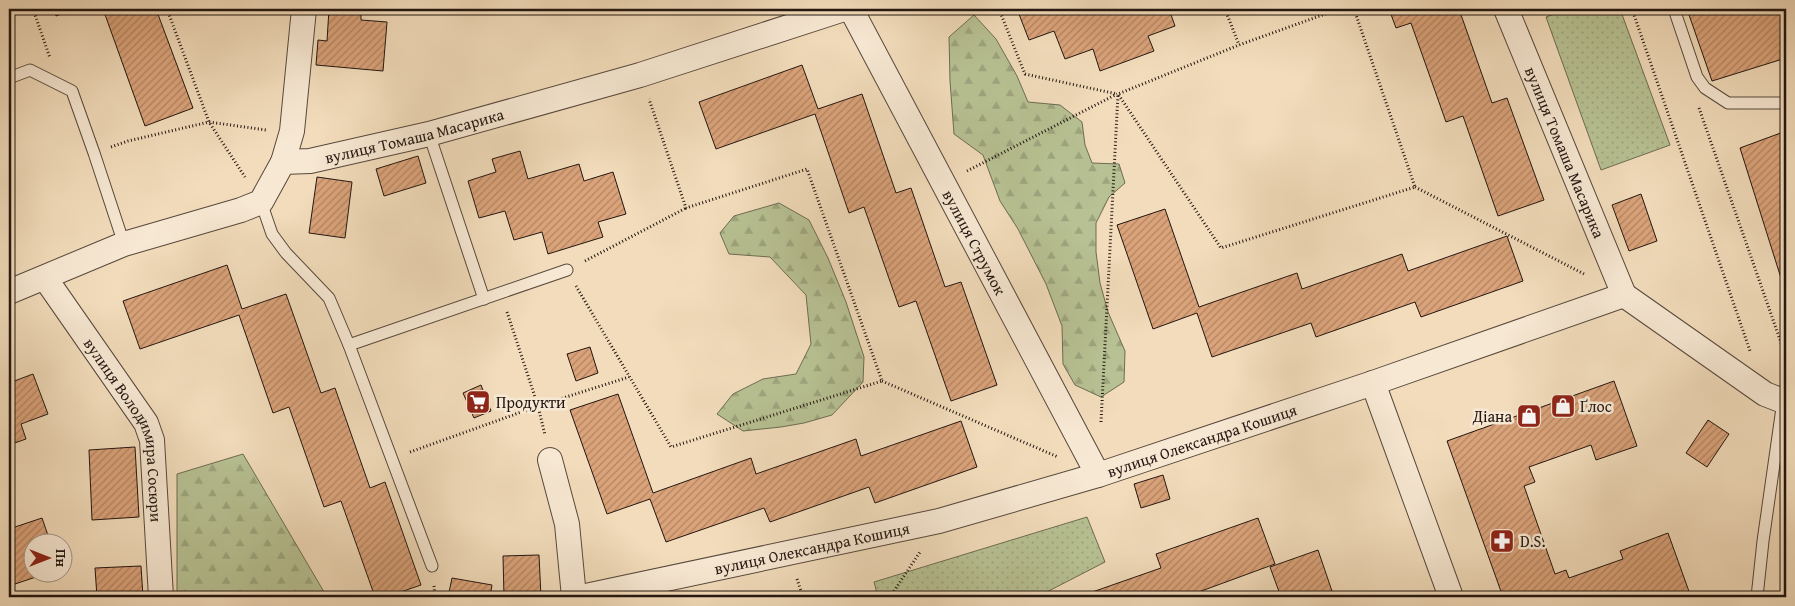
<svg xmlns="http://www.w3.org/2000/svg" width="1795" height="606" font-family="'Gentium Book Plus',serif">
	<defs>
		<pattern id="grass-dots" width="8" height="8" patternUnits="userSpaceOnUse" patternTransform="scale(1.25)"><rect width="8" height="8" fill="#b7c193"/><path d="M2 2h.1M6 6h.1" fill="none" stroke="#9da57e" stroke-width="1.8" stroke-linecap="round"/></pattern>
		<pattern id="forest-firs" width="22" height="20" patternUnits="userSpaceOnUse" patternTransform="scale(1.25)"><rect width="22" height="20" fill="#b7c193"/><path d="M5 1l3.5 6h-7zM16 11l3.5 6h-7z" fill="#9da57e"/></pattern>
		<pattern id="building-hatch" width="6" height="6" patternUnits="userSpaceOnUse" patternTransform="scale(1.25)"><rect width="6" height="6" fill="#dba37a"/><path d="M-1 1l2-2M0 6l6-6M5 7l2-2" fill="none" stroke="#b18463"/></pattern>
	</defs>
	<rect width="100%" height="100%" fill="#f2dcbb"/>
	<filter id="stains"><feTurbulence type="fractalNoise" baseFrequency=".004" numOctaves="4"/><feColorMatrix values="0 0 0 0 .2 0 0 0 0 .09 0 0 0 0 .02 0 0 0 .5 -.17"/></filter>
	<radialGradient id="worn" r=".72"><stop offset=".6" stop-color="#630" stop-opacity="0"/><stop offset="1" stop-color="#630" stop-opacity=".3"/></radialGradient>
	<g fill="url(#grass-dots)" stroke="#6d6c52">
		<polygon points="1568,9 1620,9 1670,145 1601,170 1546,17"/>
		<polygon points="1087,517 1105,562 1037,597 878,597 874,582"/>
	</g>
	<g fill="url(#forest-firs)" stroke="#6d6c52">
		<polygon points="974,15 996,39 1017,76 1028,102 1060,105 1082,122 1085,145 1092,163 1119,164 1125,183 1109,197 1096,223 1096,252 1100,283 1108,312 1125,351 1124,382 1101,397 1075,385 1063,364 1062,326 1046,284 1018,229 1000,201 983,155 954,134 950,81 949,37"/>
		<polygon points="779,203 809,220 828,258 846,302 864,357 863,382 832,415 804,423 781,427 743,431 717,414 733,394 763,379 796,374 811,344 806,295 770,257 729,254 720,233 734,216"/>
		<polygon points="243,454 327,597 287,597 288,594 177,594 177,474"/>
	</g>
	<g fill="url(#building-hatch)" stroke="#231611">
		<polygon points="9,9 28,9 9,16"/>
		<polygon points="54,9 75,9 56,16"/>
		<polygon points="103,9 156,9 193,108 145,126"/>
		<polygon points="329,9 361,9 361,20 387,22 383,71 316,65 318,40 327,41"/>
		<polygon points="1017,9 1169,9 1175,26 1148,36 1154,51 1100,71 1093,49 1065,59 1054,31 1029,40"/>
		<polygon points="1389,9 1459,9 1492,103 1507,98 1544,200 1498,216 1463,116 1446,122 1411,23 1396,28"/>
		<polygon points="1687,9 1786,9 1786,58 1712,81"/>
		<polygon points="802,65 818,109 862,94 896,193 911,188 945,287 961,282 997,385 951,401 916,301 899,307 864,207 849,213 815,114 716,149 699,102"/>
		<polygon points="1786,131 1786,294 1740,148"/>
		<polygon points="520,151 528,179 579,164 584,181 613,172 626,214 598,222 603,237 548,254 542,232 514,240 505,211 479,218 468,181 496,172 492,159"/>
		<polygon points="418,156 426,183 384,196 376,169"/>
		<polygon points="317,177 352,182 345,238 309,233"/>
		<polygon points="1641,194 1657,241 1629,251 1612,205"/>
		<polygon points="1165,209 1199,307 1297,273 1302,289 1402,254 1408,271 1507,236 1523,281 1421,317 1415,302 1316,337 1311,323 1212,357 1197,313 1153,329 1117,225"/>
		<polygon points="227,265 242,309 286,294 321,393 335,388 370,488 385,482 421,585 386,597 375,597 341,501 324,507 289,407 273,413 239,315 140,349 123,301"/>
		<polygon points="590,347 598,373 576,381 567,354"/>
		<polygon points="33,374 48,414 21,424 26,439 9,445 9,383"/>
		<polygon points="1614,381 1637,446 1596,460 1591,445 1529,467 1535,482 1524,486 1555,574 1566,570 1569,578 1623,559 1620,551 1668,533 1691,597 1503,597 1447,441"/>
		<polygon points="481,385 491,411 474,418 463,393"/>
		<polygon points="618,394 653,493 751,458 756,474 856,439 861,456 961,421 977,467 875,503 869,487 770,522 764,508 666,542 650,499 607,514 570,410"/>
		<polygon points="1708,420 1729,434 1707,467 1686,453"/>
		<polygon points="135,447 139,517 92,520 89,450"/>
		<polygon points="1163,475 1170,499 1141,508 1134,484"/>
		<polygon points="42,518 51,544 32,544 32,574 45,574 9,586 9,529"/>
		<polygon points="1258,518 1275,564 1185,597 1078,597 1161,568 1156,554"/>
		<polygon points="1318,550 1334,597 1281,597 1270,567"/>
		<polygon points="539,555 541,597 504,597 503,556"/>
		<polygon points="141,566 143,597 97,597 95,568"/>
		<polygon points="452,578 492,585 490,597 448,597"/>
	</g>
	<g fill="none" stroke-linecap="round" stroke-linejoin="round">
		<defs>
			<g id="lane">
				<polyline points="1674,9 1697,77 1705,88 1728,103 1786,103"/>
				<polyline points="9,78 30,70 72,91 94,153 124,244"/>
				<polyline points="429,134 484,299"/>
				<polyline points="261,202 272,234 286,253 329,298 349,345 432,566"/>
				<polyline points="349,345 567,270"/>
				<polyline points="1757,597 1763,541 1783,401"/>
			</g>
			<g id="street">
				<path id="s1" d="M851 9 1098 475"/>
				<path id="s2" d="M1506 9 1624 295"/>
				<polyline points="283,162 292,131 304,9"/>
				<path id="s3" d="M45 278 146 423 152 440 161 597"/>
				<path id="s4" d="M9 292 124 244 241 210 261 202 283 162 310 161 429 134 640 75 844 9"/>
				<polyline points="1624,295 1765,394 1783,401 1786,400"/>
				<polyline points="1373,383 1451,597"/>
				<polyline points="550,460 567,524 574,597"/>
				<path id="s5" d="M581 597 939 521 1098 475 1373 383 1624 295"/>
			</g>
		</defs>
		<use href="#lane" stroke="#57483c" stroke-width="13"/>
		<use href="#street" stroke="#57483c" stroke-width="26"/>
		<g stroke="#231611" stroke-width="3" stroke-dasharray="1 2.5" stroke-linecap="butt">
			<polyline points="33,9 50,58"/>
			<polyline points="167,9 209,122 245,177"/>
			<polyline points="999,9 1025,74 1117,94"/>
			<polyline points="1225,9 1239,45"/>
			<polyline points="1339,9 1239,45 1118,94 1221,248 1415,187 1354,9"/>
			<polyline points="1632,9 1750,351"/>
			<polyline points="1699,108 1786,357"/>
			<polyline points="111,147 128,141 209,122 266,130"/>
			<polyline points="967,171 1117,94"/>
			<polyline points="1415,187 1586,275"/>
			<polyline points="585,261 686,208"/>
			<polyline points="576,286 671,447 882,381 807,169 686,208 649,99"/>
			<polyline points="507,312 538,406 545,435"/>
			<polyline points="882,381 1058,457"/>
			<polyline points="1101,422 1118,94"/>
			<polyline points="410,452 538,406 629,377"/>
			<polyline points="797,579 803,597"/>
			<polyline points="434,586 435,597"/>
			<polyline points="890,597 920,552"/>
		</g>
		<use href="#lane" stroke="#f7e8d3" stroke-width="11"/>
		<use href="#street" stroke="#f7e8d3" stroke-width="24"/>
	</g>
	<defs>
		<symbol id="supermarket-square" viewBox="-11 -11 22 22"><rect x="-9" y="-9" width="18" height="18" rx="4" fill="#8f2418" stroke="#f7e8d3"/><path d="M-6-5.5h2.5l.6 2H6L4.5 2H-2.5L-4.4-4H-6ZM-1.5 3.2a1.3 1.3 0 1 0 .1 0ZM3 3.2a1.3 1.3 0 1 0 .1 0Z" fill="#fff"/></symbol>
		<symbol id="shop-square" viewBox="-11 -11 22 22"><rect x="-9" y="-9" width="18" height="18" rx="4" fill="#8f2418" stroke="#f7e8d3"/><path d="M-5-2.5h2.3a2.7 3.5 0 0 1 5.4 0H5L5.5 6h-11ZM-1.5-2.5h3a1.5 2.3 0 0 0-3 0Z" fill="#fff"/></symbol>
		<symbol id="pharmacy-square" viewBox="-11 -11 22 22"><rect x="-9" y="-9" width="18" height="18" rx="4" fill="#8f2418" stroke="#f7e8d3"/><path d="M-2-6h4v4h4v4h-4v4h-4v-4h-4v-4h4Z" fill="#fff"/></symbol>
	</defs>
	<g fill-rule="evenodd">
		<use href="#supermarket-square" x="464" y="388" width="28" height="28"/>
		<use href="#shop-square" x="1549" y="392" width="28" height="28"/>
		<use href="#shop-square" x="1515" y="402" width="28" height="28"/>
		<use href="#pharmacy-square" x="1488" y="527" width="28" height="28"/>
	</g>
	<g text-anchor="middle" stroke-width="5" stroke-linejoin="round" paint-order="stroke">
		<g font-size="16" fill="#231611" stroke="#f7e8d3">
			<text dy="6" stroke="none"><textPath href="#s4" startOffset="448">вулиця Томаша Масарика</textPath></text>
			<text dy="6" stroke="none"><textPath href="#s2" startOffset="155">вулиця Томаша Масарика</textPath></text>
			<text dy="6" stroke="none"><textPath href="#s1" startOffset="264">вулиця Струмок</textPath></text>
			<text dy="6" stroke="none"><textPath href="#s3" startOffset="176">вулиця Володимира Сосюри</textPath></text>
			<text dy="6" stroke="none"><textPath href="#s5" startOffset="641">вулиця Олександра Кошиця</textPath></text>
			<text dy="6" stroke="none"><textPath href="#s5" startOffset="236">вулиця Олександра Кошиця</textPath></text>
		</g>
		<g font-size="16" fill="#231611" stroke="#f7e8d3" text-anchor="start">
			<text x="496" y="408">Продукти</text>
			<text x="1580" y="412">Ґлос</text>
			<text x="1512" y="422" text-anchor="end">Діана</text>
			<text x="1520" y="547">D.S.</text>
		</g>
	</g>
	<rect width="1795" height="606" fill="none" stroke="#f2dcbb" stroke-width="30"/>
	<rect x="10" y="10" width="1775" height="586" fill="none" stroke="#231611" stroke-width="2.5"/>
	<rect x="15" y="15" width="1765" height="576" fill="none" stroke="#231611"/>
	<g transform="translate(48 558) rotate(90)"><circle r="24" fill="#f7e8d3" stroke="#a29485"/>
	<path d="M0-4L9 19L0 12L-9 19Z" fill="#8f2418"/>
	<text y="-8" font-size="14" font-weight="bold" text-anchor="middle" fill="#231611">Пн</text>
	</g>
	<rect width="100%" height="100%" filter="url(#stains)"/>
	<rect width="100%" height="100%" fill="url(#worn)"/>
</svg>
